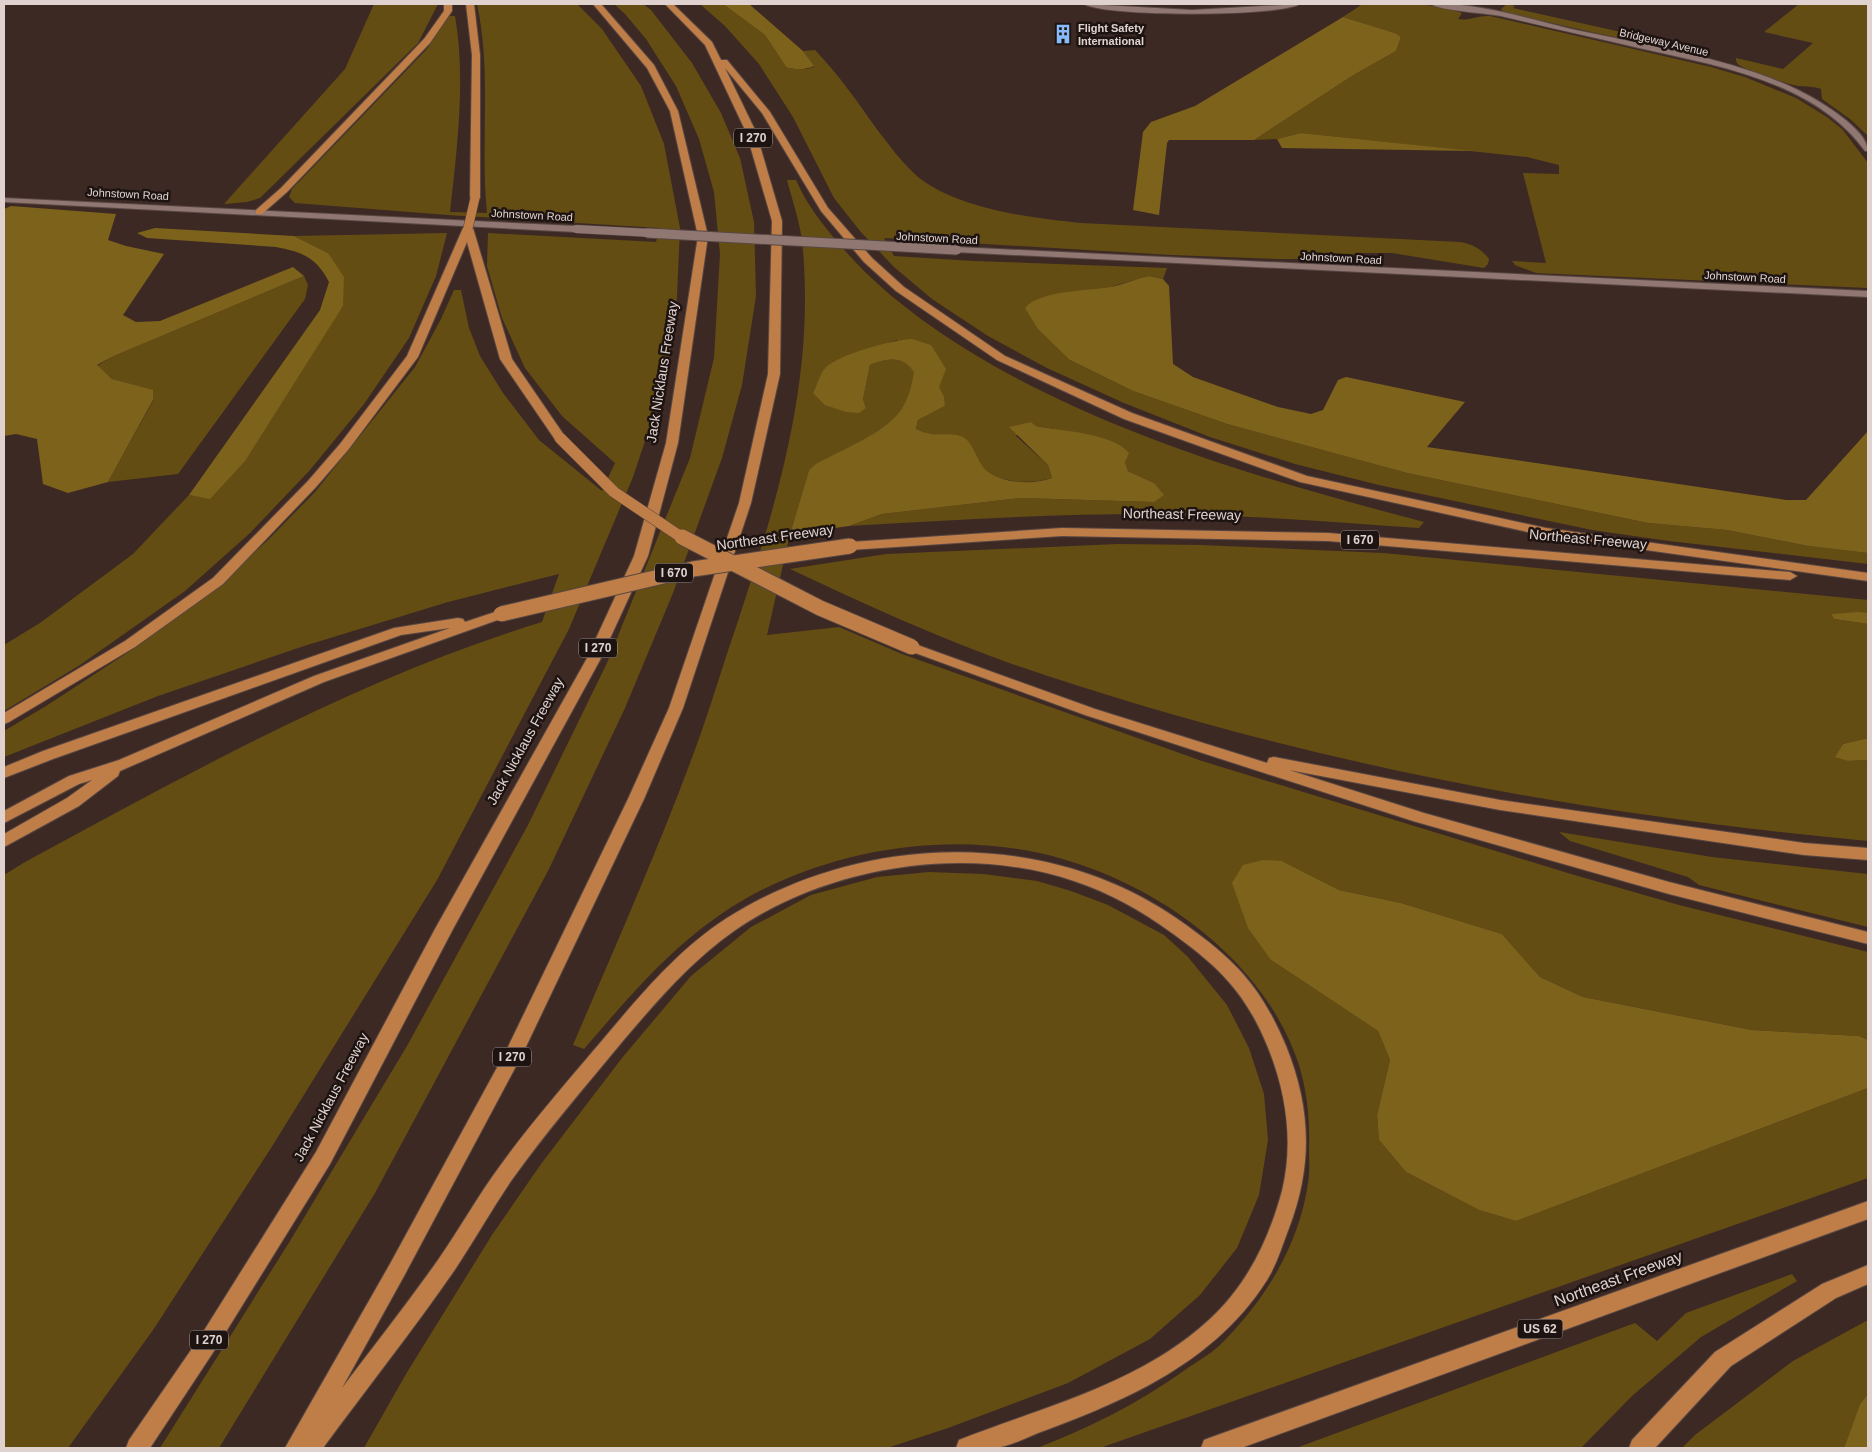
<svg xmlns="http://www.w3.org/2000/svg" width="1872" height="1452" font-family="Arial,sans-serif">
	<rect width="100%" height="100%" fill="#3d2924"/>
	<g fill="#644d13">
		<polygon points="374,4 438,4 418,43 260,198 247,202 224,204 345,69"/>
		<path d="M477 4H577L602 29 641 86 664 144 680 228 676 317 669 355 655 411 633 477 569 629 437 880 271 1148 153 1330 68 1448H4V875L25 862C192 772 359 678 542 622L559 574 448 602 304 646 158 696 4 757V731L46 706 130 651 210 592 268 540 315 492 415 367 441 319 454 290H461L469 328 480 356 503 393 539 440 602 491 615 463 562 416 525 368 502 318 487 266 488 233 656 242 660 228 448 215 295 203 289 197 292 189 427 49 449 16H455C466 78 457 149 450 212L487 213C480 144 492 73 477 4Z"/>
		<polygon points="614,4 643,4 651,10 692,63 721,113 740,158 754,222 756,296 742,385 722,458 673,593 625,708 548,871 375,1193 219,1448 160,1448 290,1241 407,1046 528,825 607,663 690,458 714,358 720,254 714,192 699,139 676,86 646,39 625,14"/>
		<path d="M700 4H723L765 35 786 67C794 70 806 70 814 67L803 51 815 50C838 74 857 101 876 128 889 145 902 163 918 177 958 209 1031 218 1081 223L1460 242C1472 244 1482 249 1489 259L1488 264 1484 268 1392 253H1364L1320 259H1278L1171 255 884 238 894 256 974 261 1167 268 1163 279 1149 276 1113 286 1070 360 1133 391 1227 424 1407 473 1648 523 1727 530 1808 546 1868 553V564L1669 541 1592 530 1379 485 1295 464 1210 437 1124 403 1047 368 988 336 932 299 894 267 860 231 834 198 793 117 759 64 725 26Z"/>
		<polygon points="1507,4 1515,6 1513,8 1711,52 1698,55 1689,54 1503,12 1501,9"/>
		<path d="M1799 4H1868V136L1850 119 1822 99 1821 89C1813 86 1807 87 1798 86 1786 84 1748 71 1739 65 1736 62 1736 61 1736 58L1783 69 1813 43 1764 32Z"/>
		<path d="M1361 5C1393 5 1431 1 1462 13L1458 19C1469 21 1478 15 1490 16L1711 67 1745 77 1796 98 1827 117 1842 129 1862 155 1868 163V288L1536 273 1515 265 1512 261 1546 263 1523 173 1559 174V165L1527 157 1301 133 1277 139 1254 140 1352 76 1396 51 1401 37 1395 33 1343 17Z"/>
		<path d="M787 180H796C806 204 823 225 840 245 885 298 943 337 1003 371 1135 443 1280 484 1424 522L1419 528C1329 522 1238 514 1147 514 1048 514 948 520 849 526L882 514 1021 498 1154 502V483L1128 471 1125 462 1078 433 1036 426 1030 422 1016 436 1048 465 1052 478C1032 484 1002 484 985 469 977 461 966 445 958 436L929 434 916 429 918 420 945 406C942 382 913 358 897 340L835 361 824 369 866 408 863 399 870 365C887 358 903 355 915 372 912 385 908 400 900 411 884 433 834 456 809 470L790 534 767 635 839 627 902 654 1202 761 1571 874 1679 905 1868 952V1040L1859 1036 1752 1030 1583 997 1540 977 1502 934 1401 903 1339 890 1282 861 1271 960 1378 1031 1390 1060 1377 1115 1379 1140 1406 1172 1479 1210 1516 1221 1868 1088V1178L1100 1448H1037C1089 1428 1139 1403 1185 1370 1196 1362 1209 1355 1219 1346 1264 1302 1299 1246 1308 1183 1310 1171 1309 1159 1309 1148 1310 1120 1307 1091 1299 1065 1261 949 1134 867 1018 849 936 836 847 850 772 885 692 922 640 984 584 1049L573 1045C617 942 663 839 701 733 714 696 725 658 738 621 778 499 814 381 803 251 802 228 793 203 787 180Z"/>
		<polygon points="447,233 436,276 409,338 364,404 310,470 250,533 185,591 80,665 4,711 4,645 40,623 133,554 189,495 210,498 343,306 328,253 294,236"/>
		<polygon points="304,276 308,285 305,299 178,474 108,482 153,401 153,391 112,379 97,366 114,356"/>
		<path d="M1118 544 1201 545 1383 553 1868 600V613L1831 614 1834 619 1868 624V738L1843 744 1836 756 1848 761 1868 760V841C1575 814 1291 760 1012 664 936 637 863 603 790 569L886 554Z"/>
		<polygon points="1559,832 1712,857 1868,874 1868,927 1699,885 1688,877 1570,841"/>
		<polygon points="929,872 983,874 1037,881 1071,891 1108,905 1164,935 1188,957 1227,1005 1249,1048 1264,1094 1268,1140 1259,1195 1237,1248 1200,1295 1150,1339 1068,1383 948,1428 887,1448 364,1448 406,1374 492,1235 541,1164 622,1058 691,976 751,927 811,895 877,877"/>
		<polygon points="1792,1274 1797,1281 1701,1337 1632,1396 1581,1448 1296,1448 1635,1323 1657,1341 1686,1313"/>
		<polygon points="1868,1320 1868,1394 1860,1404 1844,1448 1682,1448 1695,1435 1793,1361"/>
	</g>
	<g fill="#7d621b">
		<path d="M723 4H749L803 51 814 66C806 70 794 70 786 67L765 35Z"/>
		<polygon points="1343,17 1395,33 1401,37 1396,51 1352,76 1254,140 1169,140 1167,143 1159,215 1133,210 1143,132 1151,122 1195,106"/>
		<polygon points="1301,133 1473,151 1282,148 1277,139"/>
		<polygon points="11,206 116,214 108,240 126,246 164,254 123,315 136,322 160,321 293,267 304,276 114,356 97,365 112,379 153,390 153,400 108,482 68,493 43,484 37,439 16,434 4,436 4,209"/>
		<path d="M155 228 294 236 328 253 344 277 343 306 245 461 210 499 189 495 320 310 329 282C316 257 302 252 276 247L147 238 137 233Z"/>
		<path d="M1149 276 1163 279 1169 286 1173 364 1193 377 1278 407 1311 414 1323 410 1338 380 1346 377 1465 402 1427 447 1786 500H1806L1868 431V553L1808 546 1727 530 1648 523 1407 473 1227 424 1133 391 1070 360 1038 329 1025 308C1040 290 1088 291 1111 287 1124 284 1136 279 1149 276Z"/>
		<path d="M912 339 931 345 946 369 939 387 944 397 945 406 918 420 916 429C921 431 926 433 931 434 941 435 958 432 966 439 974 446 977 461 985 469 1001 484 1033 485 1052 478L1048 465 1009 427 1031 422 1036 426C1061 431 1113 433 1129 453L1125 462 1128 471 1154 483 1164 495 1154 502 1021 498 882 514 849 526 790 534 809 470 816 464C841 450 883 434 900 411 908 400 912 385 914 372 903 355 887 358 870 365L863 399 866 408 859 413 846 412 825 405 813 393C817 386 820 374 825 368 839 354 892 340 912 339Z"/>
		<polygon points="1859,612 1868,613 1868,624 1834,619 1831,614"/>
		<polygon points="1868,738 1868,760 1848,761 1835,757 1843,744"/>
		<polygon points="1263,860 1282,861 1339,890 1401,903 1502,934 1540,977 1583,997 1752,1030 1859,1036 1868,1040 1868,1088 1516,1221 1479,1210 1406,1172 1379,1140 1377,1115 1390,1060 1378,1031 1271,960 1248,928 1232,883 1243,865"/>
		<polygon points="1868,1394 1868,1448 1844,1448 1860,1404"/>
	</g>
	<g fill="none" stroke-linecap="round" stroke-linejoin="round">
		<defs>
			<g id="secondary">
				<path d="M1084 4 1192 10 1300 4C1279 17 1105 17 1084 4Z"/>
				<path d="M1431 4C1473 1 1534 20 1576 30 1646 45 1736 59 1800 91 1818 100 1868 129 1868 151H1865C1814 81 1718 66 1639 48 1593 37 1547 27 1501 16 1486 13 1441 11 1431 4Z"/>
				<polygon points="4,198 576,226 580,229 576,232 4,202"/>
				<polygon points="957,247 1868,291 1868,297 954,252 954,248"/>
			</g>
			<g id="highway">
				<polygon points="444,4 452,4 452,11 430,43 287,192 262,214 256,214 256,210 281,188 424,39 444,11"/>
				<polygon points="466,4 474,4 480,55 480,198 475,201 470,198 472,55"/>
				<polygon points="593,4 601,4 654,65 678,111 708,236 678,443 648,556 600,660 453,929 330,1164 214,1351 150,1448 126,1448 129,1440 200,1337 316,1152 435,929 586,660 634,556 666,443 698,236 670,111 647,68"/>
				<path d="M665 4H673L712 42 721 60H727L770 112 828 208 872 258 904 287 1005 356 1132 413 1307 476 1546 528 1868 573V581L1546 536 1300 482 1124 419 997 360 896 291 864 262 821 211 762 113 725 68 756 132 782 221 780 374 751 503 683 708 644 799 522 1055 404 1276 342 1388C374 1346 407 1304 438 1260 459 1230 477 1197 500 1166 531 1123 566 1083 600 1043 638 998 677 950 727 918 862 833 1046 827 1179 920 1233 958 1260 984 1286 1046 1311 1108 1313 1165 1289 1228 1282 1246 1277 1264 1267 1280 1238 1326 1197 1359 1149 1385 1114 1404 1076 1419 1038 1433 1024 1439 1008 1447 994 1448 981 1450 968 1448 956 1448L959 1440C1045 1406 1140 1384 1210 1319 1247 1285 1269 1239 1282 1191 1294 1142 1286 1091 1267 1045 1245 992 1218 966 1172 933 1142 911 1110 893 1074 881 966 844 827 866 734 931 691 961 656 1002 622 1042 584 1088 545 1133 511 1181 492 1209 475 1239 456 1268 414 1329 367 1388 323 1448H285L390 1264 505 1053 628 799 669 708 739 503 768 374 772 221 746 132 705 45Z"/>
				<polygon points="468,225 473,228 512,359 566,438 564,441 556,441 500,359 467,242 418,357 348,450 316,487 223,584 135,647 9,722 4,724 4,713 125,641 213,578 308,481 340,444 407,356 463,228"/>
				<polygon points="1062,528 1328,533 1790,572 1797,576 1790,580 1328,541 1062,536 850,550 843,546 850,542"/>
				<polygon points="501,610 506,611 508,614 506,617 324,682 120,771 118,776 79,806 4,847 4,834 67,798 92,780 79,784 4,823 4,811 69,776 119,760 314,676 450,628 401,635 53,759 4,778 4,767 43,751 394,628 458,618 463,619 465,622"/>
				<polygon points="912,643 1095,709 1267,763 1269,758 1274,757 1500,800 1804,843 1868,848 1868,860 1804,855 1500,810 1289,770 1424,813 1669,882 1868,932 1868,944 1669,894 1413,821 1085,715 907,650 905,647 907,644"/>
				<polygon points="1868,1201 1868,1219 1241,1448 1201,1448 1204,1440 1212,1437"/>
				<polygon points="1868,1265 1868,1284 1836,1298 1731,1366 1655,1448 1629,1448 1632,1440 1715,1352 1822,1284"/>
			</g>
		</defs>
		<use href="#secondary" stroke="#584743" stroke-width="2"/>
		<use href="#highway" stroke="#584743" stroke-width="2"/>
		<use href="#secondary" fill="#907772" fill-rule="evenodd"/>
		<use href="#highway" fill="#bf7e47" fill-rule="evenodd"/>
		<defs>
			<polyline id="secondary-bridge-far1" points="576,229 670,234"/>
			<polyline id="secondary-bridge" points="647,233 957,250"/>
			<polyline id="highway-bridge-far2" points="468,228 475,198"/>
			<polyline id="highway-bridge-far1" points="560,438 614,492 684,539"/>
			<g id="highway-bridge">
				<polyline points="682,537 820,608 912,647"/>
				<polyline points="501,614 693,569 850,546"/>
			</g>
		</defs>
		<use href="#secondary-bridge-far1" stroke="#584743" stroke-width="9" stroke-linecap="butt"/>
		<use href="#secondary-bridge" stroke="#584743" stroke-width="11" stroke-linecap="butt"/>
		<use href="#highway-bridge-far2" stroke="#584743" stroke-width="10" stroke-linecap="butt"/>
		<use href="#highway-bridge-far1" stroke="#584743" stroke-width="12" stroke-linecap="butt"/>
		<use href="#highway-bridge" stroke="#584743" stroke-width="17" stroke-linecap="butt"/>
		<use href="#secondary-bridge-far1" stroke="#907772" stroke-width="8"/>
		<use href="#secondary-bridge" stroke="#907772" stroke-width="9"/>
		<use href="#highway-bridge-far2" stroke="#bf7e47" stroke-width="9"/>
		<use href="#highway-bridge-far1" stroke="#bf7e47" stroke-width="11"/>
		<use href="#highway-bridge" stroke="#bf7e47" stroke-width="15"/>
	</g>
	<defs>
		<symbol id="building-bare" viewBox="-9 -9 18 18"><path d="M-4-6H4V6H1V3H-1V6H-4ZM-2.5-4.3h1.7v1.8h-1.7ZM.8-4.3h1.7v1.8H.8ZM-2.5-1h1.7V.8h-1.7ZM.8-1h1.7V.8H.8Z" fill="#88bafc" stroke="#1d1412" stroke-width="2.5" paint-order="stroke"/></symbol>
	</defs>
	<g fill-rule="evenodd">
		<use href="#building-bare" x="1049" y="20" width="28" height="28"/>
	</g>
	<g text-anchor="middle" stroke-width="5" stroke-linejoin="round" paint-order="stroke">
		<g font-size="11" font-weight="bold" fill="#e0d2cf" stroke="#1d1412" text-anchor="start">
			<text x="1078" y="32">Flight Safety<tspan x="1078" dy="13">International</tspan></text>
		</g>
		<g font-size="11" fill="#e0d2cf" stroke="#1d1412">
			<text transform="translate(1664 42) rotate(13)" y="4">Bridgeway Avenue</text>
			<text transform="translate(128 194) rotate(3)" y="4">Johnstown Road</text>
			<text transform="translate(532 215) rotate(3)" y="4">Johnstown Road</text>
			<text transform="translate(937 238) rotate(3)" y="4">Johnstown Road</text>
			<text transform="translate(1341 258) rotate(3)" y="4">Johnstown Road</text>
			<text transform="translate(1745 277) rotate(3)" y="4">Johnstown Road</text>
		</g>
		<g fill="#1d1412" stroke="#a69996" stroke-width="1">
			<rect x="734" y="128.5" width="38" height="19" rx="4"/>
			<rect x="1341" y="530.5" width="38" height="19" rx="4"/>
			<rect x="655" y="563.5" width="38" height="19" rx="4"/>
			<rect x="579" y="638.5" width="38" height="19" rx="4"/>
			<rect x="493" y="1047.5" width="38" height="19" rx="4"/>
			<rect x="1517.5" y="1319.5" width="45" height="19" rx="4"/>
			<rect x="190" y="1330.5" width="38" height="19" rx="4"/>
		</g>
		<g font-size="12" font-weight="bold" fill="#e0d2cf">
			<text x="753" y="142">I 270</text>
			<text x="1360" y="544">I 670</text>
			<text x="674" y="577">I 670</text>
			<text x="598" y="652">I 270</text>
			<text x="512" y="1061">I 270</text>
			<text x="1540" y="1333">US 62</text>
			<text x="209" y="1344">I 270</text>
		</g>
		<g font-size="14" fill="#e0d2cf" stroke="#1d1412">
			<text transform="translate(662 372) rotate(-81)" y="5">Jack Nicklaus Freeway</text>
			<text transform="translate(1182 514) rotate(1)" y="5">Northeast Freeway</text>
			<text transform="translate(775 537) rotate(-8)" y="5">Northeast Freeway</text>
			<text transform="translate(1588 539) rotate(5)" y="5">Northeast Freeway</text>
			<text transform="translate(525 741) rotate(-61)" y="5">Jack Nicklaus Freeway</text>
			<text transform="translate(331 1097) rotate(-62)" y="5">Jack Nicklaus Freeway</text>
		</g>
		<g font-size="16" fill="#e0d2cf" stroke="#1d1412">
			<text transform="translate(1618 1278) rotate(-20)" y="6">Northeast Freeway</text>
		</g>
	</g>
	<rect width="1872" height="1452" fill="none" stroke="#e0d2cf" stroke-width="10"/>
</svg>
